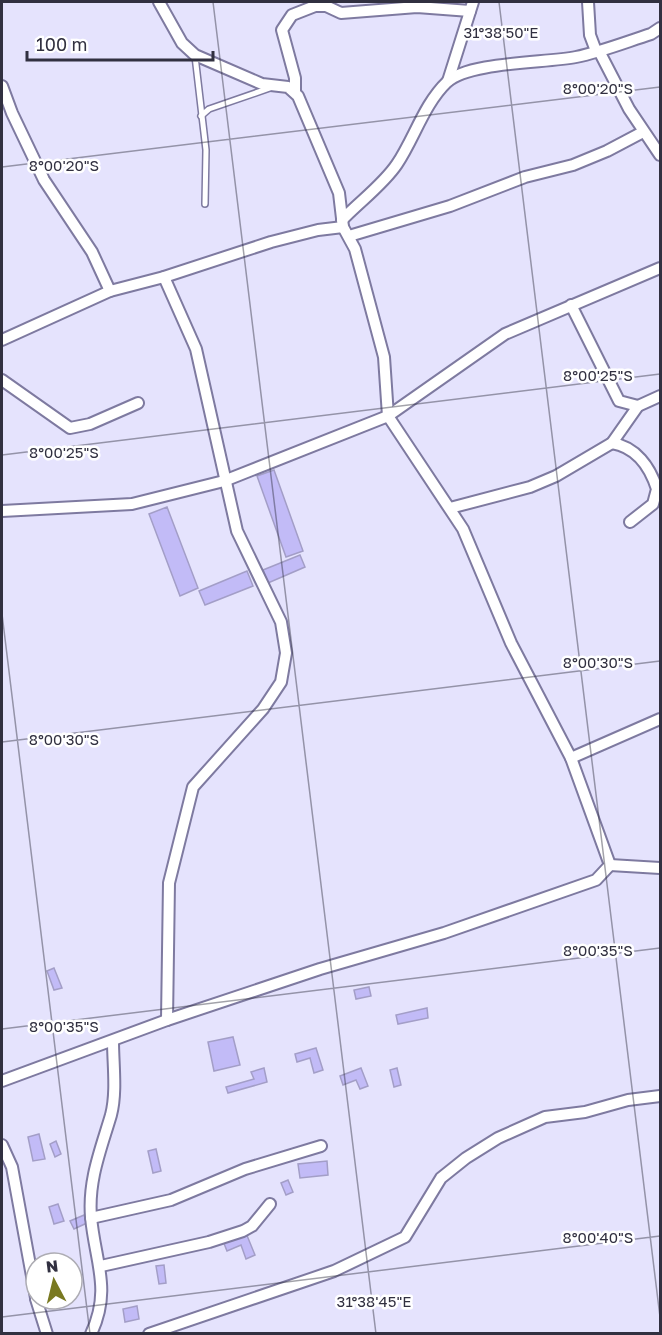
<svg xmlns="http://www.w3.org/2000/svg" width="662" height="1335" font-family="'Golos Text',sans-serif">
	<rect width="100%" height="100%" fill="#e5e3fd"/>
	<g fill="#c2bbf7" stroke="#a39ec7" stroke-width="1.5">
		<polygon points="274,470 303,551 286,557 257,476"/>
		<polygon points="167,507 198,588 180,596 149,514"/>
		<polygon points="300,555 305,567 268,583 263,570"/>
		<polygon points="247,571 253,586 205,605 199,591"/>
		<polygon points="54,968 62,988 54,990 47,971"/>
		<polygon points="369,987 371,996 356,999 354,990"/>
		<polygon points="427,1008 428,1018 398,1024 396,1015"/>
		<polygon points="233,1037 240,1065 214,1071 208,1042"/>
		<polygon points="316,1048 323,1070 314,1073 310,1058 297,1062 295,1054"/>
		<polygon points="264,1068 267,1082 228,1093 226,1087 254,1079 251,1072"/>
		<polygon points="361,1068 368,1086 360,1089 356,1080 343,1085 340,1076"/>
		<polygon points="397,1068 401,1085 394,1087 390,1070"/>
		<polygon points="39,1134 45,1159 33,1161 28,1137"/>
		<polygon points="56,1141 61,1154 55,1157 50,1144"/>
		<polygon points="156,1149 161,1171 153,1173 148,1151"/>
		<polygon points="327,1161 328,1175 300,1178 298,1164"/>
		<polygon points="288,1180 293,1192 286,1195 281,1183"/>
		<polygon points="58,1204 64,1221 54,1224 49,1207"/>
		<polygon points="84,1215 87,1223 74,1229 70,1221"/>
		<polygon points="246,1233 255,1255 246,1259 241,1245 227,1251 223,1241"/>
		<polygon points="164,1265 166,1283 159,1284 156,1266"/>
		<polygon points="137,1306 139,1319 125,1322 123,1309"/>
	</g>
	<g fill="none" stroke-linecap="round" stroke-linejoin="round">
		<defs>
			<g id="lane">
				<polyline points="195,56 206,150 205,204"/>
				<polyline points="201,116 209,109 270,88"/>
			</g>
			<g id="street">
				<polyline points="588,2 590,35 596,51"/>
				<polyline points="599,51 629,109 660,155"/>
				<polyline points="448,81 473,2"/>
				<polyline points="2,86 12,113 44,180 92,252 110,291"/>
				<polyline points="295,91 295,78 282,30 292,15 315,6 326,6 341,13 417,7 470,11"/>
				<path d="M342 220C359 202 383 185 397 164 414 139 424 104 447 82 468 62 545 63 576 57 601 52 626 42 651 34L660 28"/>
				<polyline points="349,236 450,206 525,177 573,165 607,151 643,132"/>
				<polyline points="164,277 196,349 237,531 281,622 286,653 281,682 263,709 193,787 169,883 167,1020"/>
				<polyline points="571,305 619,401 638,406"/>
				<polyline points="2,340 110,291 164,277 271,242 318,230 343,227"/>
				<polyline points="2,380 70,428 90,424 138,403"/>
				<path d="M612 443C636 447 650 467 657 489L653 504 630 522"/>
				<polyline points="450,508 530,487 556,476 612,443 638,406 660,396"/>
				<polyline points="2,511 132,504 224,481 388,416 505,334 660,268"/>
				<polyline points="571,758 660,719"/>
				<polyline points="610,865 660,868"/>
				<polyline points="2,1081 167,1020 320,969 444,933 596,880 610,865 571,758 511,643 463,529 388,416 384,357 355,249 343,227 339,193 298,96 288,87 262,84 195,55 182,43 159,2"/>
				<polyline points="2,1145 12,1167 36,1298"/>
				<polyline points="91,1218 171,1200 245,1169 321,1146"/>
				<polyline points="101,1266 209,1242 243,1231 252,1226 270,1204"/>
				<polyline points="36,1299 47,1334"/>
				<path d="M91 1334C112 1289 95 1262 91 1217 88 1180 101 1149 111 1115 117 1092 113 1064 113 1041"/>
				<polyline points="149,1334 334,1271 405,1237 441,1178 466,1158 498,1138 545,1117 585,1112 628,1100 660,1096"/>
			</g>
		</defs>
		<use href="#lane" stroke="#7e7aa0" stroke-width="8"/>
		<use href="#street" stroke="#7e7aa0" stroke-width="14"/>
		<use href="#lane" stroke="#fff" stroke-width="5"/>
		<use href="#street" stroke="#fff" stroke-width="10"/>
	</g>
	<path fill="none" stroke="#313040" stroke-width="1.5" stroke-opacity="0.45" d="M213 2 376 1334M499 2 660 1317M2 167 660 87M2 455 660 374M2 614 90 1334M2 742 660 661M2 1029 660 948M2 1317 660 1236"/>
	<g font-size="15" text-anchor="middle" fill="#313040" stroke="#fff" stroke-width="5" stroke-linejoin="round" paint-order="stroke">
		<text x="501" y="38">31°38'50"E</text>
		<text x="598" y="94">8°00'20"S</text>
		<text x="64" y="171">8°00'20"S</text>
		<text x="598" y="381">8°00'25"S</text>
		<text x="64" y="458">8°00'25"S</text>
		<text x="598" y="668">8°00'30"S</text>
		<text x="64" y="745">8°00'30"S</text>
		<text x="598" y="956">8°00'35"S</text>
		<text x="64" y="1032">8°00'35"S</text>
		<text x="598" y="1243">8°00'40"S</text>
		<text x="374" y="1307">31°38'45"E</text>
	</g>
	<rect width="662" height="1335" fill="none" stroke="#313040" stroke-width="6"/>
	<g transform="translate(54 1281) rotate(353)"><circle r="28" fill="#ffffff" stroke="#adacb3" stroke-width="1.5"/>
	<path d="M0-4.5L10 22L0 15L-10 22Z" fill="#797921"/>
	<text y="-9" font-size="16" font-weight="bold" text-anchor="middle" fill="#313040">N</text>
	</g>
	<path d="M27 51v9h186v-9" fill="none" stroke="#313040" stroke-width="3"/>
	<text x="36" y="51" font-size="18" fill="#313040" stroke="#ffffff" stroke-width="4.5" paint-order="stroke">100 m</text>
</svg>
